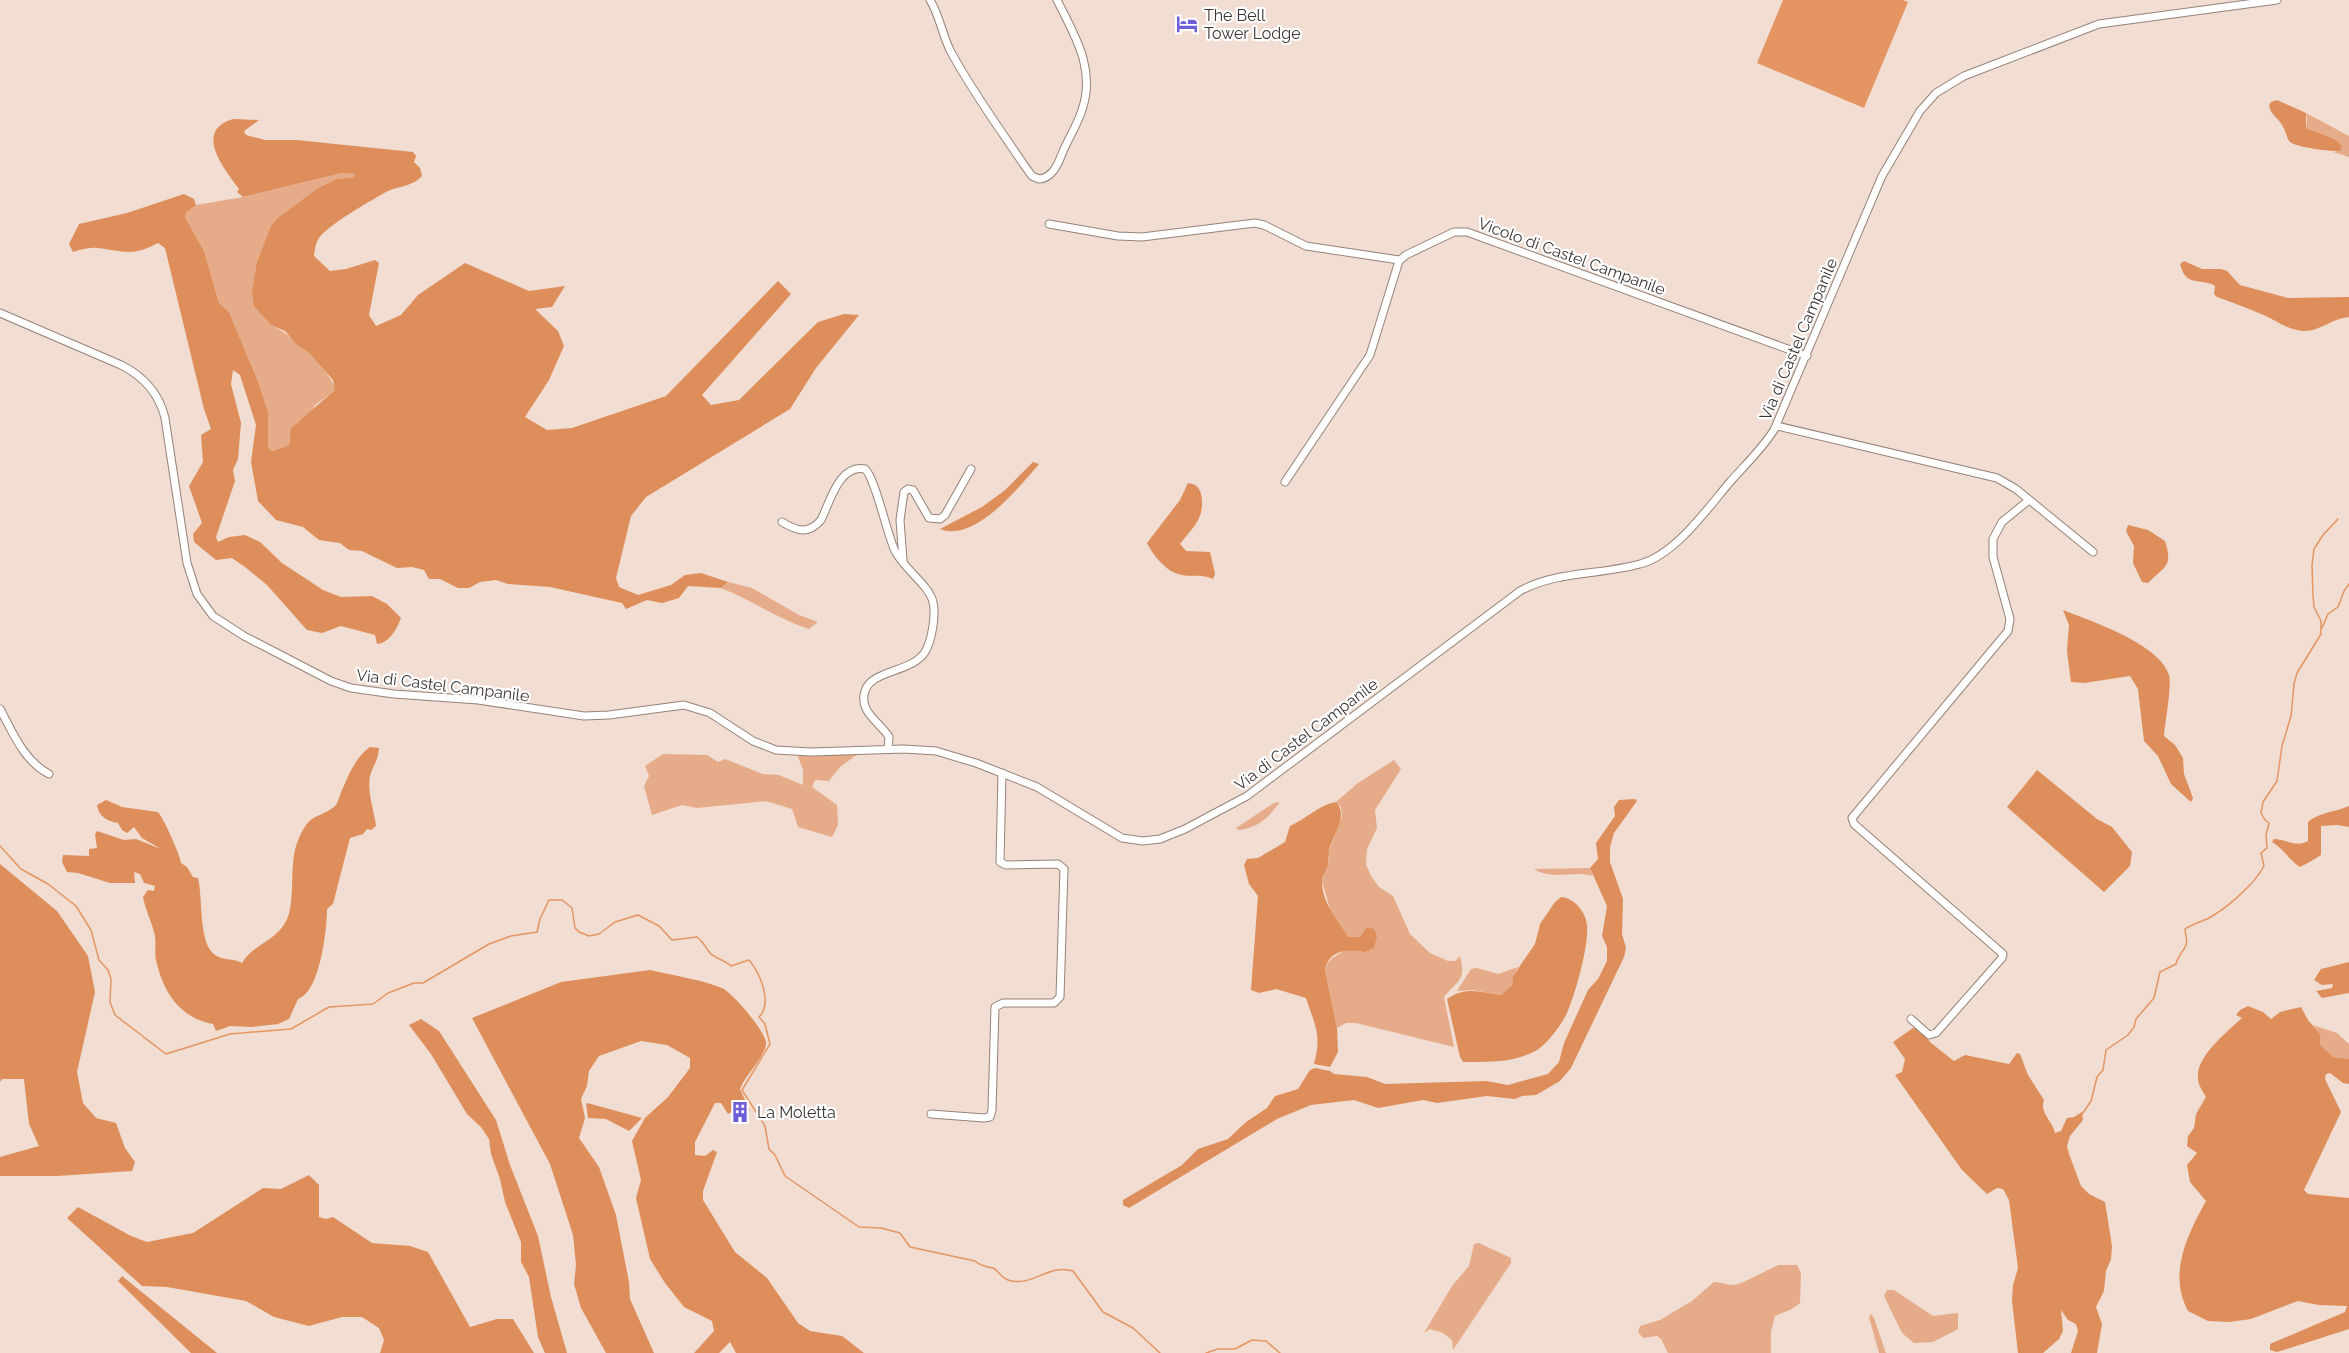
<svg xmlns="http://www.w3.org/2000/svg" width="2349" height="1353" font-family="Raleway,sans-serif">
	<rect width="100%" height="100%" fill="#f1ddd1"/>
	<g fill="#e6ac89">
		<polygon points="2306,113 2349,136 2349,157 2333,152 2340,151 2334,138 2306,128 2307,120"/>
		<path d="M342 173 355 174 354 177 337 179 271 325C291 334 329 369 336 390L315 405 311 413 296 423 290 437 289 445 272 451 268 447V412L259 384 229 312 219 303 204 251 185 217 186 213 196 205 243 197Z"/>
		<path d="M728 582 752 588 799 615 818 622 809 629C777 619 752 600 721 588Z"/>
		<polygon points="663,754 707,755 718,762 725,759 763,774 779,775 803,785 803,770 797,754 858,754 840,767 829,781 815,780 812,787 837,805 838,825 832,837 798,827 792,809 766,801 697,808 682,805 652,815 644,786 649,776 645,766"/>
		<path d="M1394 760 1401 769 1375 810 1377 828 1367 849 1366 864 1371 876 1379 887 1393 896 1410 934 1430 953 1448 961H1455L1460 956C1466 981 1459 979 1444 997L1454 1047 1356 1023H1346L1337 1028 1325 970C1328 957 1340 955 1349 947 1353 945 1356 940 1360 937H1348L1331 913 1322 881 1329 861 1328 853 1342 816 1341 807 1336 802 1358 783Z"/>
		<path d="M1280 802C1268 818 1258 828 1238 830L1236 828 1274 803Z"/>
		<path d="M1590 868 1593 876C1573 870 1553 881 1534 869Z"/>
		<polygon points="1518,967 1513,976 1512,985 1501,995 1473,990 1457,991 1471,969 1477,968 1498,974"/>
		<polygon points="2313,1025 2337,1033 2349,1044 2349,1059 2333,1057 2319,1045 2320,1034"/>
		<polygon points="1479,1243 1511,1258 1511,1263 1453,1350 1452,1340 1443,1333 1430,1329 1424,1333 1452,1286 1469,1266 1474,1244"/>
		<path d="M1779 1265H1797L1801 1273 1800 1303 1792 1309 1775 1316 1771 1331V1353H1668L1661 1339 1657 1336 1643 1338 1638 1332 1640 1326 1660 1320 1692 1301 1714 1282C1721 1282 1727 1285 1733 1285 1741 1285 1768 1269 1779 1265Z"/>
		<polygon points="1887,1290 1894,1290 1933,1316 1958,1313 1958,1329 1933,1342 1914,1343 1902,1333 1884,1296"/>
		<polygon points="1871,1314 1874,1318 1886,1353 1879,1353 1869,1317"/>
	</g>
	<g fill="#de8e5b">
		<path d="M2277 100 2306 113V128L2333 138 2342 146 2340 151C2333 152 2295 147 2290 142 2286 137 2286 131 2282 125 2278 118 2271 115 2269 106L2271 102Z"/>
		<path d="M233 119 259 120 244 131 246 135 265 140H296L413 152 416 156 414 162 420 168 422 176C414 186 399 186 388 191 373 199 328 225 319 238 315 244 315 250 314 256L330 271 346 269 375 260 379 263 369 315 376 326 401 315 418 295 465 263 529 291 565 286 552 307 535 309 558 331 564 346 549 380 525 417 547 430 572 428 666 396 778 281 791 294 702 395 711 405 739 400 818 322 844 314 859 315 816 368 790 409 646 497 631 516 616 578 619 587 638 595 671 585 685 575 701 573 728 582 721 588 688 586 679 598 662 603 647 600 626 609 622 603 550 587 508 584 496 580 480 582 469 588H458L440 579H429L424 570 412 567 397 568 362 551 349 550 340 543 319 540 303 527 276 520 258 501 251 462 256 425 240 375 233 370 231 384 241 423 238 459 233 470 235 481 216 537 218 542 229 537 245 535 260 542 282 563 323 590 341 597 372 596 387 604 401 618C397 629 389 643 377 644L375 635 341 626 322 633 307 630 267 585 245 567 232 558 216 560 194 542 193 534 202 523 189 486 203 462 201 435 211 429 204 409 165 248 158 243C132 257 124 251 97 248 89 247 80 250 73 252L69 244 79 224 127 213 184 194 194 199 196 205 186 213 185 217 204 251 219 303 229 312 259 384 268 412V447L272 451 289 445 291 428 335 390 333 380 309 353 296 344 285 331 271 325 254 306 252 292 257 262 271 226 279 217 317 189 337 179 354 177 355 174 342 173 243 197 237 192 239 189C224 168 193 131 233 119Z"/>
		<path d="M2184 261 2202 269H2221L2227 271 2240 285 2288 298 2349 297V317C2333 318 2320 331 2305 331 2291 332 2274 319 2261 314 2247 308 2232 302 2217 297L2214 294 2215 286C2200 277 2186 288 2180 264Z"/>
		<path d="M1033 462 1039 464C1019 487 975 543 940 529L982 507 1004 491Z"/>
		<path d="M1188 483C1196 484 1199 487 1201 494 1206 518 1193 527 1180 544L1186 551 1210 552 1215 574 1213 579C1200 573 1190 578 1178 574 1165 570 1153 555 1147 543L1180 500Z"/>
		<path d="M2128 525 2148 530 2165 541C2173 567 2166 565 2148 583L2142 582 2133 563 2134 546 2126 531Z"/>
		<path d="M2063 610C2091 621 2160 644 2169 675 2172 686 2165 722 2164 736L2175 745 2183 758 2184 774 2193 798 2191 802 2171 784 2158 756 2144 741 2138 689 2130 676 2084 683 2071 682 2067 651 2069 625Z"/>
		<path d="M370 747 379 748C378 762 373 765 370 776 367 793 374 810 376 826L371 830 367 829 363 834 350 838 333 904 327 909C327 930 320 992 298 999L289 1019 278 1024 252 1027 230 1026 216 1031 213 1024C180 1018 163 992 156 960 154 951 157 941 154 932 151 920 145 909 143 897L148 890 154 891 155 886 144 883 140 874 134 872 135 883H110L78 873 67 872 62 862 63 855 89 856V849L97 848 95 834 97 831 124 840 136 839 161 849 142 838 134 827 127 833 122 830 118 823C107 821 99 817 97 805L106 800 122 807 158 812C163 817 181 857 181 863L187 867 193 877 198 878C203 897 198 944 215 955 223 961 234 958 242 963 251 946 275 941 285 923 296 905 289 869 296 846 299 837 304 825 312 819 320 814 329 812 336 805 339 800 340 793 343 788 349 773 357 756 370 747Z"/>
		<polygon points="2037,770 2097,819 2112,827 2132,852 2130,866 2104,892 2007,807"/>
		<polygon points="1635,799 1637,801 1614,833 1610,847 1610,862 1623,899 1622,934 1626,948 1624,957 1571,1068 1560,1081 1536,1095 1522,1096 1515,1099 1487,1096 1437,1103 1423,1100 1378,1108 1354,1100 1311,1105 1277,1119 1129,1208 1123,1205 1123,1200 1182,1165 1198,1149 1228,1139 1246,1122 1267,1108 1275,1096 1298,1089 1310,1070 1315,1068 1330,1071 1334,1074 1367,1077 1385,1084 1486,1081 1508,1085 1548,1074 1559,1062 1564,1043 1588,990 1598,979 1607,961 1607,947 1602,936 1607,906 1590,868 1598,859 1596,843 1615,816 1614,807 1619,800"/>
		<path d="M1336 802C1349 816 1333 834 1329 850 1328 855 1329 859 1328 864 1327 870 1322 876 1322 882 1322 903 1338 920 1348 937H1360L1367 927 1374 929 1377 936 1374 948 1365 952C1349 949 1329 949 1325 970L1337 1028 1338 1052 1330 1067 1314 1064C1322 1034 1315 1026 1306 998L1276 989 1259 993 1251 990 1258 896 1249 884 1244 865 1247 859 1258 858 1285 842 1290 826C1306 819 1319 805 1336 802Z"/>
		<path d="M2349 806V827L2337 825 2321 826V855C2315 859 2308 863 2300 867 2289 860 2283 848 2272 842L2274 839C2286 839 2296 848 2308 841V822C2319 812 2336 812 2349 806Z"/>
		<polygon points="0,864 57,911 88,956 95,992 77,1072 83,1103 96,1118 116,1123 125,1148 135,1162 132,1171 57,1176 0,1176 0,1157 39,1146 29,1124 24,1079 2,1079 0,1082"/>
		<path d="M1561 897C1574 898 1586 912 1587 925 1589 946 1575 996 1566 1015 1561 1025 1549 1041 1540 1048 1518 1063 1489 1062 1463 1062L1460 1057 1447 999C1465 986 1481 992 1501 995L1512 985 1513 976 1535 944 1540 924 1555 902Z"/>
		<polygon points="2349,962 2349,993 2322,998 2316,991 2332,988 2333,984 2322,985 2314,980 2321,969"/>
		<path d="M650 970C671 975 703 980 722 988 732 992 769 1035 766 1045 762 1061 746 1074 740 1089L750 1111 743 1106 728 1114 721 1103H715L695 1142V1155L705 1156 713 1150 717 1152 703 1191V1200L735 1252 767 1278 798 1323 810 1331 842 1336 864 1353H736L730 1342 719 1353H694L714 1331 712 1321 684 1307 665 1283 650 1259 636 1198 641 1180 632 1141 645 1118 668 1097 690 1068V1058L667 1045 641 1041 599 1056 589 1071 587 1086 581 1099 585 1118 579 1138 599 1167 616 1215 629 1282 630 1299 654 1353H606L581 1308 574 1284 576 1265 573 1235 550 1164 472 1018 561 982Z"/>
		<path d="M2248 1006 2263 1012 2271 1019 2280 1012 2301 1007 2308 1020 2320 1034V1045L2333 1057 2349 1059V1084L2343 1083 2330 1073 2326 1074 2325 1079 2341 1112 2304 1190 2308 1194 2349 1198V1329L2277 1352 2270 1350V1344L2345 1312 2347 1306 2319 1305 2298 1301 2251 1319 2229 1322 2208 1321 2188 1311C2168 1274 2187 1235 2206 1201L2190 1182 2187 1165 2197 1153 2187 1146 2188 1136 2194 1128 2196 1114 2206 1097C2202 1090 2197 1084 2198 1075 2198 1055 2228 1031 2242 1018L2236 1015 2240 1010Z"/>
		<polygon points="421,1019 439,1031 496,1120 510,1165 538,1236 551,1297 567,1353 545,1353 538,1337 529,1277 521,1262 521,1242 505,1202 500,1179 491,1154 489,1139 481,1127 467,1114 431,1054 409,1025"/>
		<path d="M1913 1028 1919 1029 1931 1043 1954 1061 1965 1055 2009 1064 2017 1053 2020 1054 2028 1075 2044 1100C2039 1113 2053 1121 2055 1133L2061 1131 2067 1118 2074 1117 2082 1112 2083 1120 2070 1136 2067 1146 2069 1154 2081 1186 2089 1194 2105 1202 2112 1246 2111 1259 2106 1271 2104 1291 2096 1307 2102 1324 2097 1353H2071L2078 1331 2076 1324 2068 1320 2061 1310 2063 1331 2059 1339 2043 1353H2018L2012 1301 2013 1285 2018 1268 2009 1200 2003 1189 1997 1188 1987 1194 1962 1170 1895 1075 1902 1072 1905 1059 1893 1042Z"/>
		<polygon points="586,1103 591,1104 642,1118 629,1131 606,1119 588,1118"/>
		<polygon points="309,1175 319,1185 319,1217 326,1219 333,1217 372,1243 410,1246 428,1252 470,1327 497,1319 513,1319 534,1353 380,1353 384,1340 379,1328 362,1317 342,1317 309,1326 274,1317 246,1301 167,1287 142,1286 67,1218 78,1207 131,1236 147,1242 193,1233 263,1188 281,1189"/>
		<polygon points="122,1276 217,1353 191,1353 118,1281"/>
	</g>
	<polygon fill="#e59561" points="1783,0 1903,0 1908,2 1864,108 1757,63"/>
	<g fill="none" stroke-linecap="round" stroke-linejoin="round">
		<g stroke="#e59561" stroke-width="1.5">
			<polyline points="2322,628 2328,614 2338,607 2344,591 2349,584"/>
			<path d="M0 846 21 869 48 884 76 906 91 930 99 960 108 970 111 979 110 1002 115 1015 166 1054 230 1034 291 1029 329 1007 373 1004 388 993 414 983H423L489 944 511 936 537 932 540 919 549 900H562L572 908 575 928 579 932 589 936 599 934 615 922 638 915 659 926 672 940 697 937C704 942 705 947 710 953 716 959 725 960 731 966L749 960C760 973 773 1003 759 1017L765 1024 770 1044 742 1090 765 1126 769 1149 775 1155 785 1176 859 1227 881 1228 900 1233 910 1247 975 1261C982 1267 985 1266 993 1268 998 1270 1001 1278 1008 1280 1032 1288 1048 1263 1073 1271L1103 1312 1133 1328 1160 1353"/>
			<path d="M2078 1120 2091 1101 2097 1077 2103 1070 2106 1050 2128 1035 2134 1027 2136 1019 2154 998 2160 972 2176 964C2178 956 2183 952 2186 945 2188 940 2185 935 2185 929 2192 924 2200 922 2207 919 2225 910 2255 884 2264 866L2261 853 2267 848 2266 835 2269 823 2265 820 2261 813 2263 802 2277 781 2282 746 2291 716 2294 684 2297 673 2321 634V621L2314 607 2313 596 2312 565 2314 549 2323 535 2338 519"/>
			<polyline points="1206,1353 1218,1349 1235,1349 1252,1340 1266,1341 1280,1353"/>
		</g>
		<defs>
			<g id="minor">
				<path d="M930 0C940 16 942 35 951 52 972 91 999 128 1024 165L1032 176 1039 179C1054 178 1059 161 1064 149 1070 136 1078 123 1082 110 1096 69 1075 36 1057 0"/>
				<polyline points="1049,224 1118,236 1142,237 1255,223 1264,225 1306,246 1399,260"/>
				<path d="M0 313 121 365C143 376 159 393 165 418L187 563 197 594 213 616 244 636 331 681 351 688 394 694 478 700 584 716 609 715 684 705 710 713 753 741 776 750 811 752 904 749 936 751 976 763 1037 787 1122 838 1143 841 1160 839 1185 829 1247 796 1520 591C1556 571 1601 575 1640 564 1675 555 1707 509 1730 482 1745 465 1762 449 1774 430L1882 176 1920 111 1936 93 1964 76 2099 24 2277 0"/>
				<polyline points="1777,426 1997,478 2016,489 2093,552"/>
				<polyline points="1285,482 1370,355 1399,261 1406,255 1454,232 1467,232 1807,356"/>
				<path d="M782 522C797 531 808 535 821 520 830 502 839 464 865 469 875 477 887 534 895 551 904 569 929 585 933 602 936 615 932 640 925 652 913 672 871 670 865 691 858 712 880 722 889 737L888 749"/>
				<polyline points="903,560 900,520 904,492 908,489 913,490 929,518 940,519 945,515 971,469"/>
				<path d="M0 709C13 733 24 761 49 774"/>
				<polyline points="1911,1019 1929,1035 1936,1033 2002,958 2003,954 1854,824 1852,818 2008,631 2010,619 1993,557 1993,539 2002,522 2029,500"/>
				<polyline points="931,1114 984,1118 990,1117 992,1110 995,1007 1003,1003 1054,1003 1060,997 1064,869 1058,864 1006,865 1000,862 1002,773"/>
			</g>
		</defs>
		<use href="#minor" stroke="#958378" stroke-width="9"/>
		<use href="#minor" stroke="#fff" stroke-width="7"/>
	</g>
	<defs>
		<symbol id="hotel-bare" viewBox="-9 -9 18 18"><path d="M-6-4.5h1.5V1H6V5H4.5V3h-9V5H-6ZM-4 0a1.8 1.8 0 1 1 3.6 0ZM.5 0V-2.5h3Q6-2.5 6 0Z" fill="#6e5ed8" stroke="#fff" stroke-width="2.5" paint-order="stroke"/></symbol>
		<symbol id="building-bare" viewBox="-9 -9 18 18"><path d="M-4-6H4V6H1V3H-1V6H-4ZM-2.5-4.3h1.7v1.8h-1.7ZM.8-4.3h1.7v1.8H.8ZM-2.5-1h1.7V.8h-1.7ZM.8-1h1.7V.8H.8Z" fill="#6e5ed8" stroke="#fff" stroke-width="2.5" paint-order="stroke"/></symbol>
	</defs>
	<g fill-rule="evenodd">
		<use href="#hotel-bare" x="1172" y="9" width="30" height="30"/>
		<use href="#building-bare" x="725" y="1097" width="30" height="30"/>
	</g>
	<g text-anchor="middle" stroke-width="4.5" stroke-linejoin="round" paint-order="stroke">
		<g font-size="16" fill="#3c3430" stroke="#fff" text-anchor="start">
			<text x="1204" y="21">The Bell<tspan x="1204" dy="18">Tower Lodge</tspan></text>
			<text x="757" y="1118">La Moletta</text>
		</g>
		<g font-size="16" fill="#3c3430" stroke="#fff">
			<text transform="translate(1572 256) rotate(20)" y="6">Vicolo di Castel Campanile</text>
			<text transform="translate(1798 339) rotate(-67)" y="6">Via di Castel Campanile</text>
			<text transform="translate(443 685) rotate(7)" y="6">Via di Castel Campanile</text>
			<text transform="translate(1306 734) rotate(-37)" y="6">Via di Castel Campanile</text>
		</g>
	</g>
</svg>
